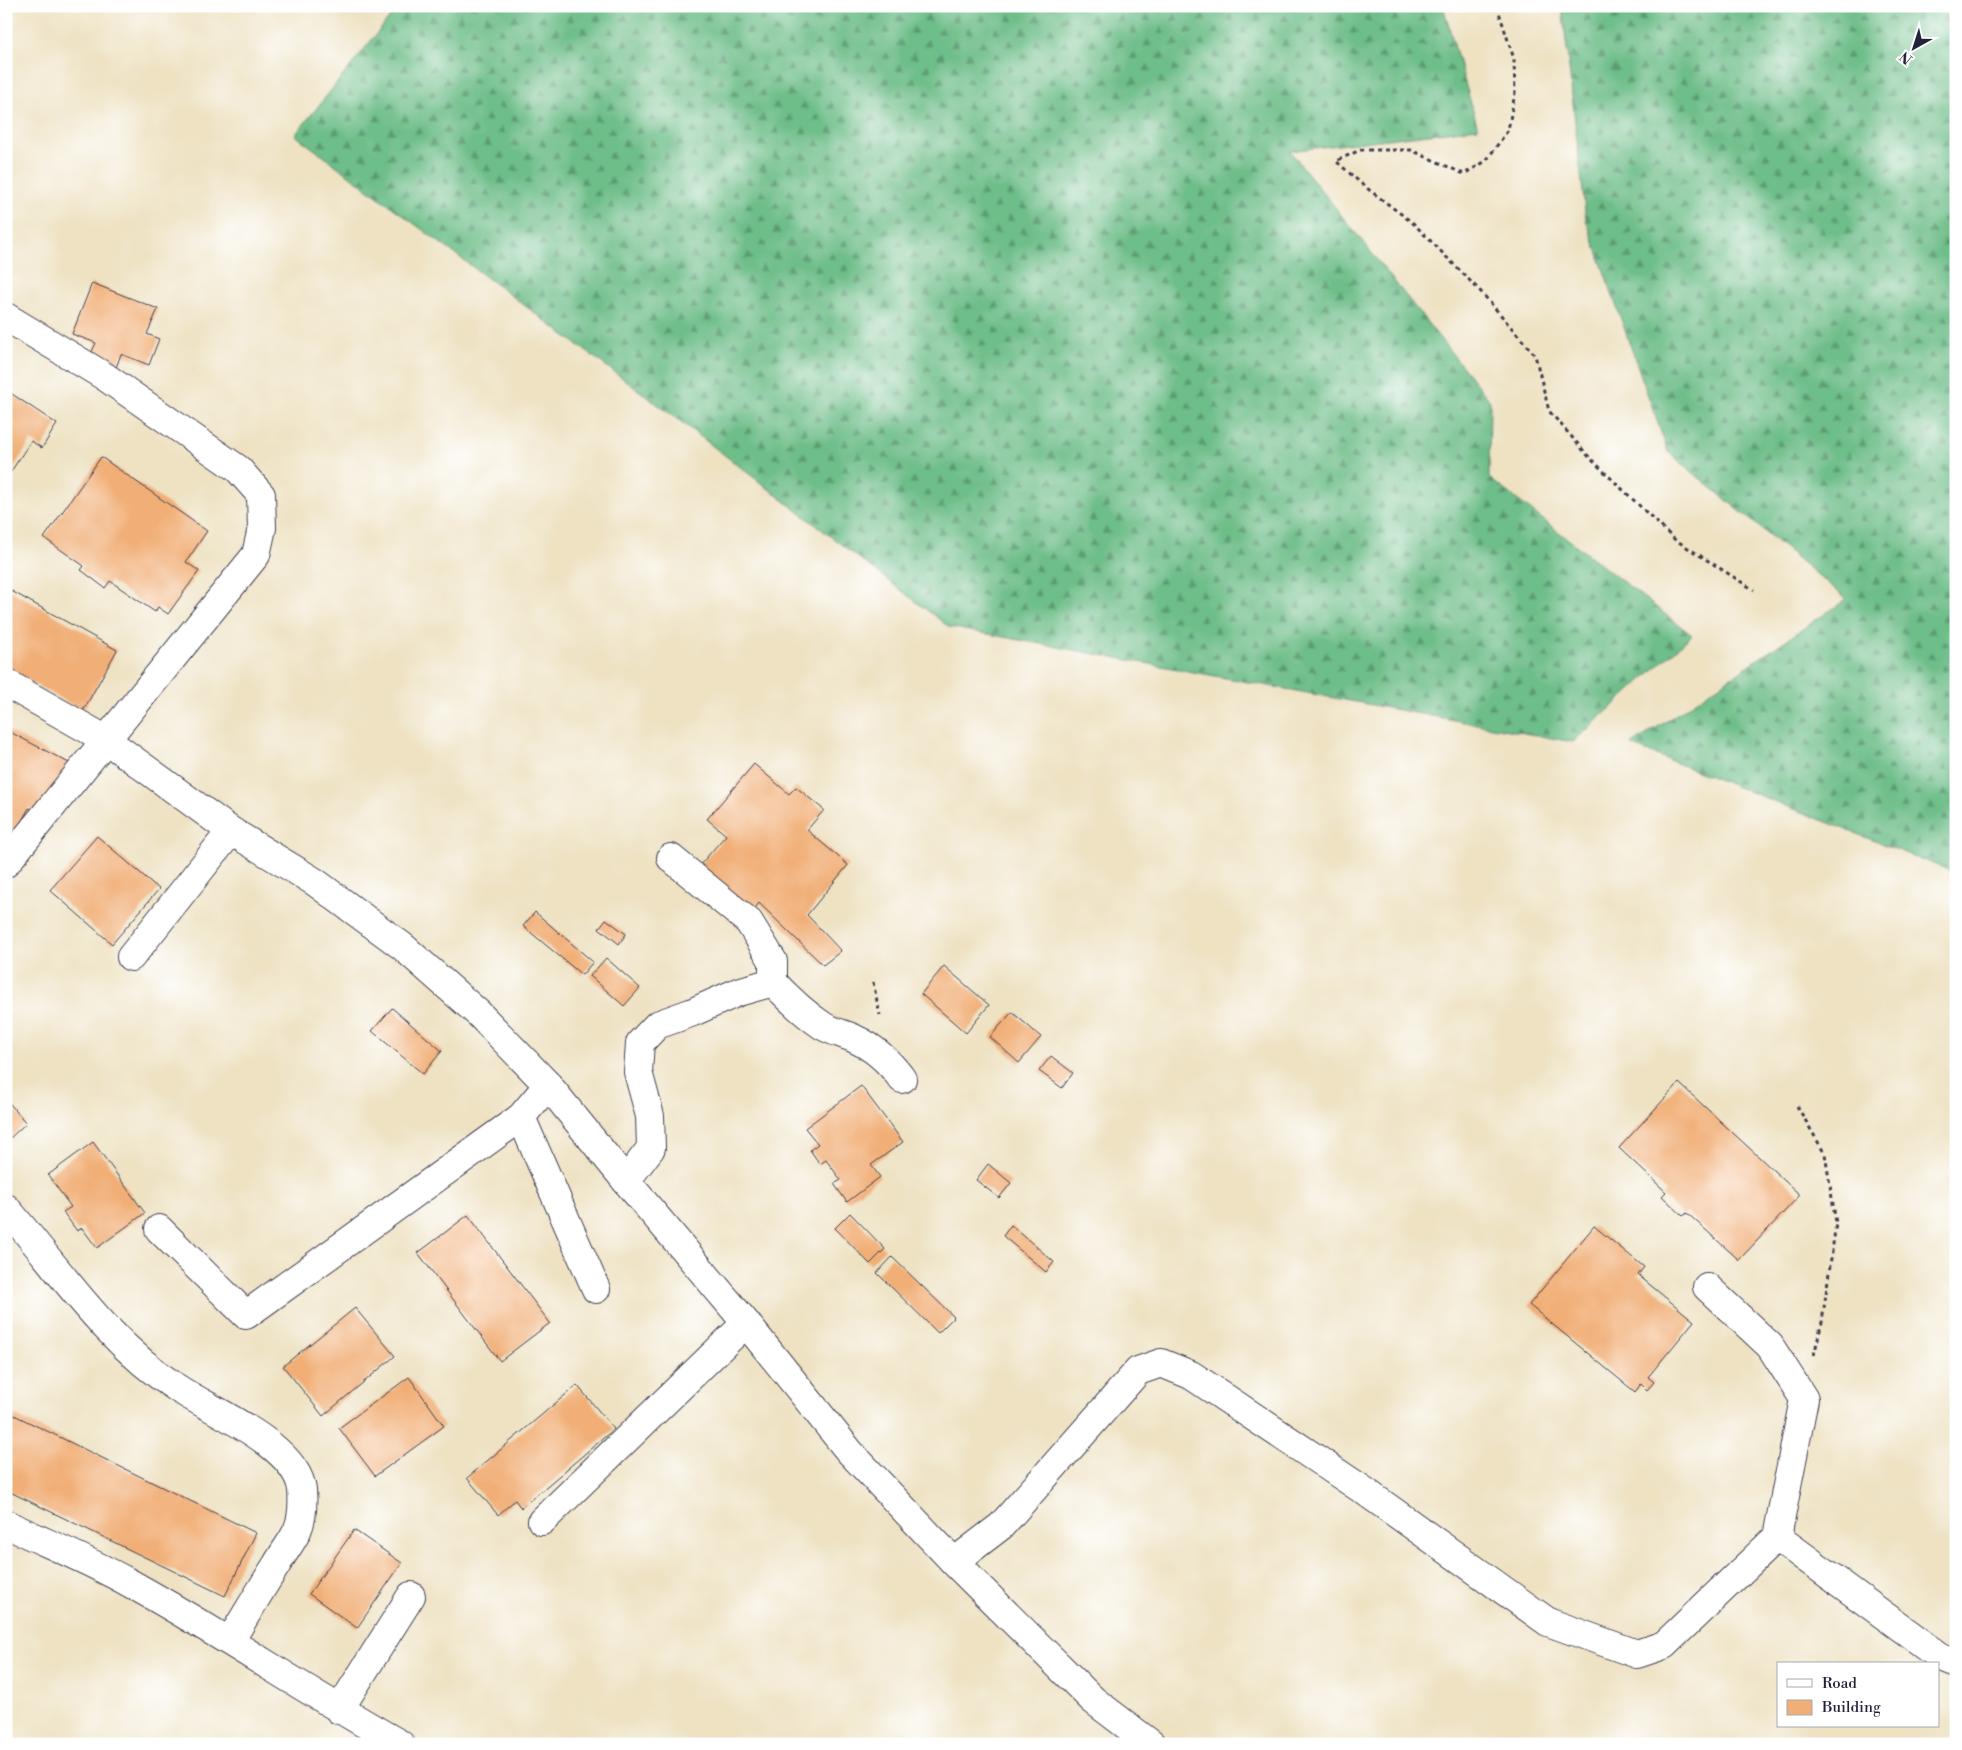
<svg xmlns="http://www.w3.org/2000/svg" width="1962" height="1750" font-family="'Libre Bodoni',serif">
	<defs>
		<pattern id="forest-firs" width="22" height="20" patternUnits="userSpaceOnUse" patternTransform="scale(1.25)"><rect width="22" height="20" fill="#6ebe89"/><path d="M5 1l3.5 6h-7zM16 11l3.5 6h-7z" fill="#5a9a71"/></pattern>
	</defs>
	<rect width="100%" height="100%" fill="#fff"/>
	<filter id="ink" filterUnits="userSpaceOnUse"><feTurbulence type="fractalNoise" baseFrequency=".02" numOctaves="2"/><feDisplacementMap in="SourceGraphic" scale="10" xChannelSelector="R" yChannelSelector="G"/><feConvolveMatrix kernelMatrix="1 2 1 2 8 2 1 2 1" color-interpolation-filters="sRGB"/></filter>
	<filter id="wash" filterUnits="userSpaceOnUse"><feTurbulence type="fractalNoise" baseFrequency=".0096" numOctaves="4" result="noise"/><feDisplacementMap in="SourceGraphic" scale="20" xChannelSelector="R" yChannelSelector="G"/><feGaussianBlur stdDeviation="1.12" result="paint"/><feColorMatrix in="noise" values="0 0 0 0 0 0 0 0 0 0 0 0 0 0 0 0 0 1.4 0 .05"/><feComposite in="paint" operator="in"/></filter>
	<g filter="url(#wash)">
		<rect width="100%" height="100%" fill="#eee2c3"/>
		<g fill="url(#forest-firs)" stroke="#487062">
			<polygon points="399,6 1443,6 1478,128 1290,151 1490,401 1489,478 1692,635 1573,742 949,627 680,421 295,135"/>
			<polygon points="1562,6 1956,6 1956,873 1631,745 1847,599 1668,452 1586,220"/>
		</g>
		<g id="blocks">
			<g fill="#f1af77">
				<polygon points="92,283 158,309 147,334 159,339 149,365 121,354 116,368 89,358 96,343 72,334"/>
				<polygon points="6,390 57,424 42,448 31,441 6,479"/>
				<polygon points="101,457 207,531 186,562 199,571 168,614 158,607 155,612 110,581 105,588 81,570 84,566 44,538"/>
				<polygon points="6,588 117,650 83,711 6,668"/>
				<polygon points="8,731 71,764 43,815 29,808 16,831 6,826 6,735"/>
				<polygon points="754,764 789,794 796,787 824,810 807,830 848,865 807,915 841,951 823,965 759,903 753,911 699,866 726,835 707,819"/>
				<polygon points="97,836 159,889 112,944 50,890"/>
				<polygon points="535,912 593,962 582,975 523,926"/>
				<polygon points="606,919 626,934 619,944 599,928"/>
				<polygon points="606,958 640,988 624,1006 590,976"/>
				<polygon points="944,966 989,1005 966,1033 921,994"/>
				<polygon points="392,1008 442,1051 423,1074 372,1031"/>
				<polygon points="1012,1012 1041,1037 1019,1063 990,1037"/>
				<polygon points="1051,1056 1073,1073 1062,1088 1039,1071"/>
				<polygon points="1679,1083 1800,1195 1739,1260 1687,1213 1683,1216 1662,1196 1666,1192 1619,1148"/>
				<polygon points="861,1086 903,1142 871,1165 880,1177 847,1202 834,1184 841,1180 826,1160 820,1164 810,1150 818,1144 805,1128"/>
				<polygon points="6,1099 26,1123 6,1142"/>
				<polygon points="93,1142 145,1213 97,1248 82,1228 77,1231 63,1212 71,1207 48,1175"/>
				<polygon points="988,1164 1011,1183 999,1198 976,1180"/>
				<polygon points="850,1213 885,1249 870,1264 835,1228"/>
				<polygon points="468,1215 550,1323 500,1361 418,1253"/>
				<polygon points="1011,1225 1054,1262 1046,1272 1003,1236"/>
				<polygon points="1594,1226 1644,1267 1638,1275 1694,1321 1648,1377 1654,1382 1647,1390 1641,1384 1635,1392 1529,1305"/>
				<polygon points="892,1257 954,1317 938,1333 877,1273"/>
				<polygon points="355,1308 395,1356 323,1416 283,1366"/>
				<polygon points="409,1377 444,1426 375,1476 339,1428"/>
				<polygon points="577,1385 614,1429 521,1508 515,1500 498,1515 467,1478"/>
				<polygon points="6,1411 256,1533 225,1596 6,1490"/>
				<polygon points="354,1530 402,1563 357,1628 309,1594"/>
			</g>
		</g>
	</g>
	<g filter="url(#ink)">
		<use href="#blocks" fill-opacity="0" stroke="#413f4f" stroke-width="1"/>
		<g fill="none" stroke-linecap="round" stroke-linejoin="round">
			<defs>
				<g id="minor">
					<polyline points="6,317 104,376 238,469 261,495 262,528 256,555 6,863"/>
					<polyline points="6,683 105,739 231,831 315,882 402,946 479,1014 548,1085 626,1181 746,1323 849,1451 954,1562 1001,1526 1138,1371 1161,1363 1191,1375 1366,1492 1548,1622 1637,1654 1664,1645 1777,1537 1804,1399 1770,1346 1707,1287"/>
					<polyline points="671,858 749,922 773,961 773,982"/>
					<polyline points="131,957 231,831"/>
					<polyline points="521,1117 596,1289"/>
					<path d="M626 1181 651 1148 650 1116 638 1072 640 1043 657 1025 693 1012 738 992 773 982C788 998 805 1014 823 1026 833 1032 845 1034 855 1039 875 1048 889 1061 902 1079"/>
					<path d="M6 1208C60 1270 107 1343 177 1388 210 1410 297 1445 302 1490 303 1503 302 1520 297 1531 292 1542 283 1553 277 1564 261 1589 246 1615 230 1641"/>
					<polyline points="159,1229 246,1315 521,1117 548,1085"/>
					<polyline points="542,1521 746,1323"/>
					<path d="M6 1524C46 1543 88 1560 126 1581 219 1632 307 1692 400 1744"/>
					<polyline points="1777,1537 1941,1657 1956,1663"/>
					<polyline points="954,1562 1093,1700 1151,1744"/>
					<polyline points="339,1710 411,1596"/>
				</g>
			</defs>
			<use href="#minor" stroke="#413f4f" stroke-width="30"/>
			<g stroke="#413f4f" stroke-width="3" stroke-dasharray="4 4" stroke-linecap="butt">
				<polyline points="1497,6 1514,59 1515,93 1508,130 1486,161 1464,174 1411,150 1360,150 1336,161 1364,186 1413,223 1481,292 1535,355 1549,411 1591,459 1674,539 1754,590"/>
				<polyline points="873,982 880,1015"/>
				<polyline points="1797,1106 1825,1154 1836,1223 1822,1322 1814,1355"/>
			</g>
			<use href="#minor" stroke="#fff" stroke-width="28"/>
		</g>
	</g>
	<rect width="1962" height="1750" fill="none" stroke="#fff" stroke-width="25"/>
	<rect x="1777" y="1662" width="162" height="65" fill="#ffffff" stroke="#a7a7b1"/>
	<rect x="1787" y="1679" width="25" height="8" fill="#ffffff" stroke="#a7a7b1"/>
	<text x="1822" y="1688" font-size="15" fill="#22223b">Road</text>
	<rect x="1787" y="1700" width="25" height="15" fill="#f1af77" stroke="#a7a7b1"/>
	<text x="1822" y="1712" font-size="15" fill="#22223b">Building</text>
	<g transform="translate(1914 48) rotate(219)" stroke="#ffffff" stroke-width="4" paint-order="stroke">
	<path d="M0-4L9 19L0 12L-9 19Z" fill="#22223b"/>
	<text y="-8" font-size="14" font-weight="bold" text-anchor="middle" fill="#22223b">N</text>
	</g>
</svg>
